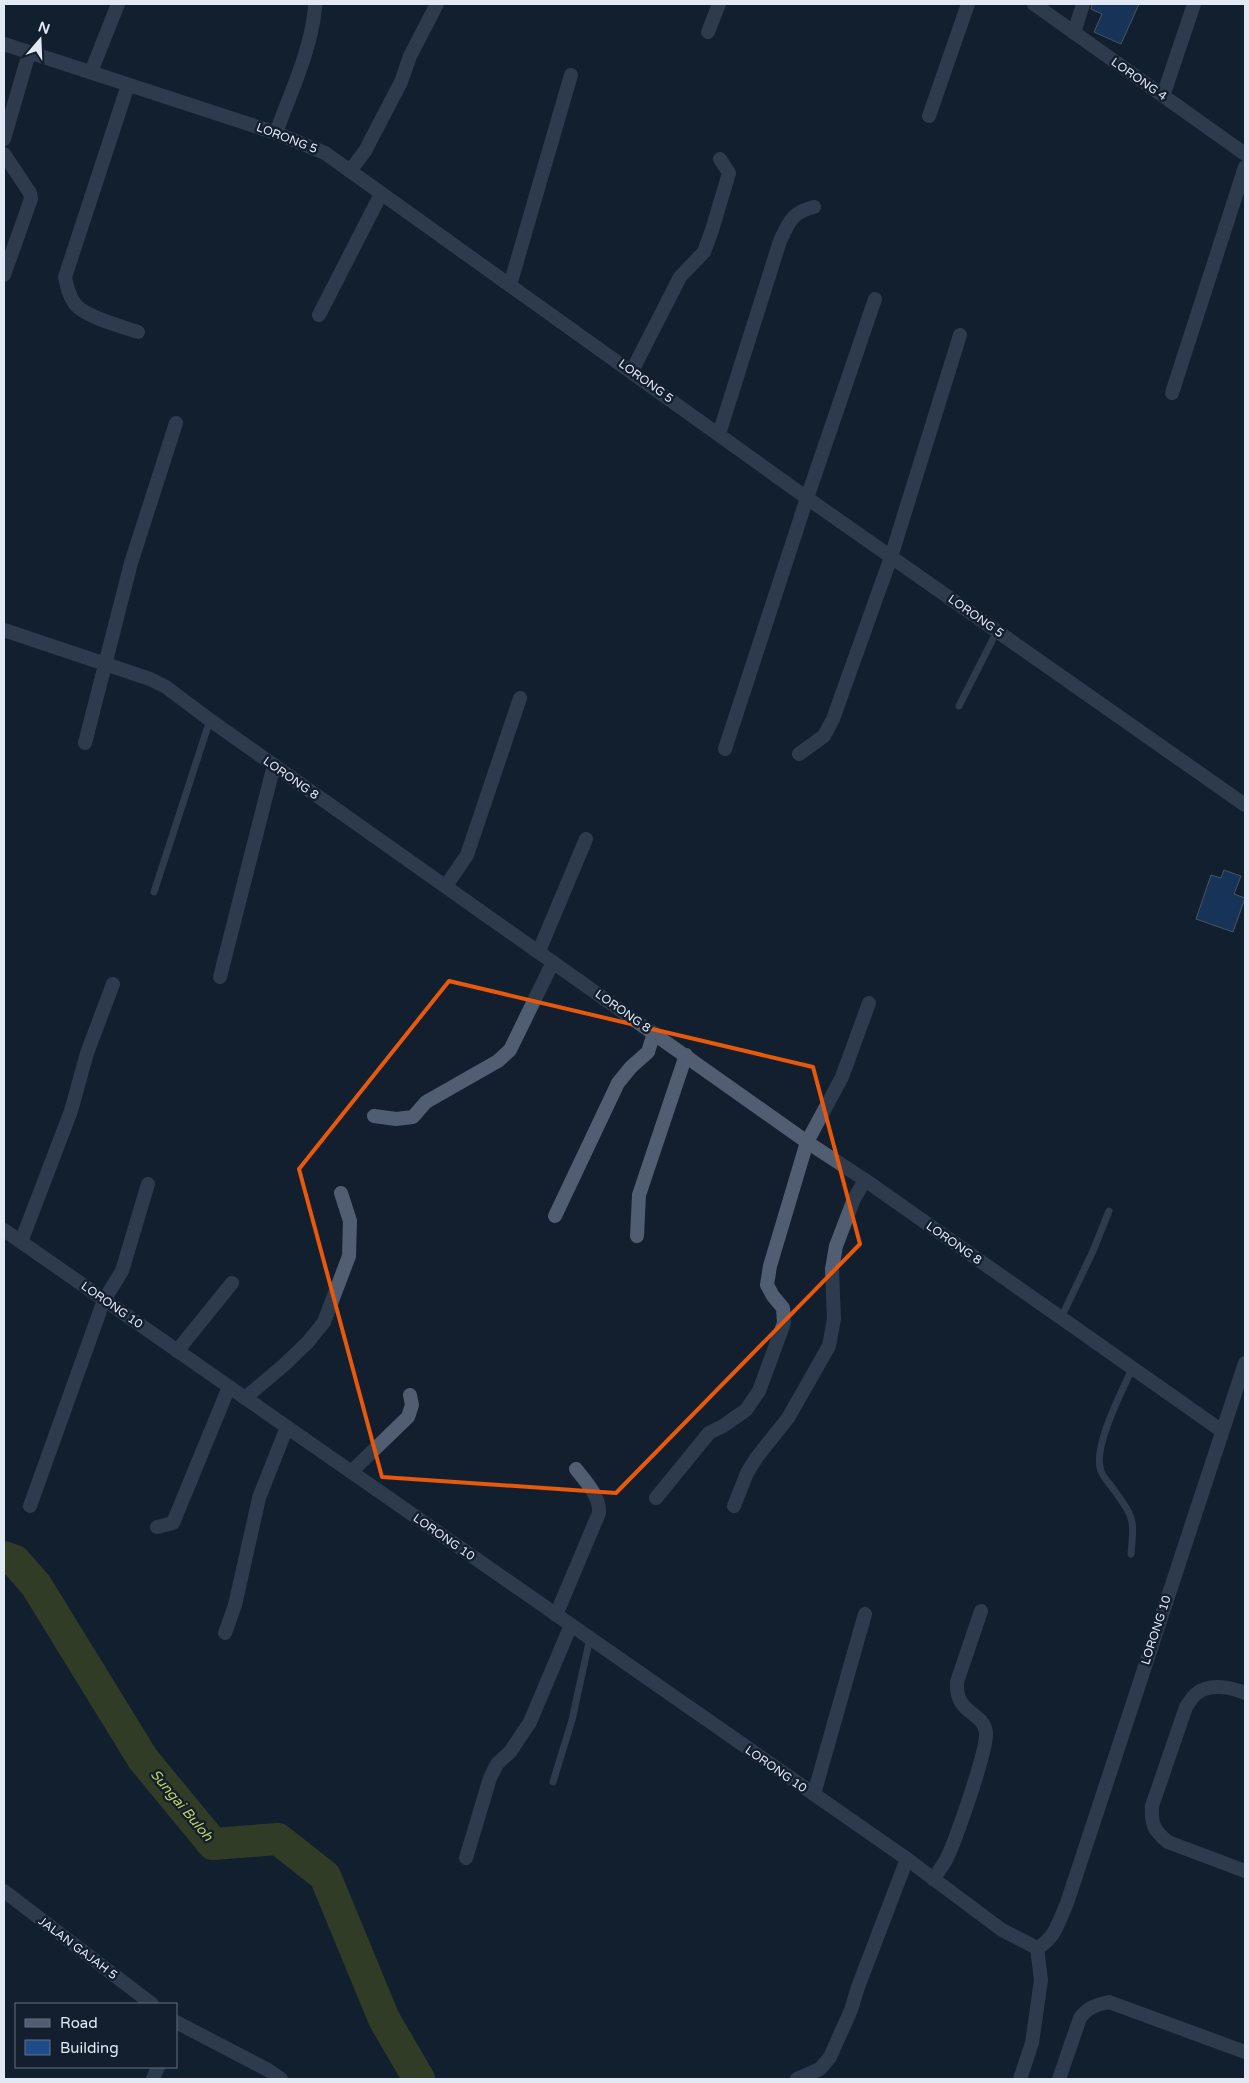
<svg xmlns="http://www.w3.org/2000/svg" width="1249" height="2083" font-family="'Varela Round',sans-serif">
	<rect width="100%" height="100%" fill="#131f2f"/>
	<g fill="none" stroke-linecap="round" stroke-linejoin="round">
		<polyline stroke="#57611c" stroke-width="32" points="4,1557 15,1561 36,1585 143,1759 213,1844 278,1839 325,1876 384,2019 419,2079"/>
	</g>
	<g fill="#1f4d8b" stroke="#8493a8">
		<polygon points="1092,4 1139,4 1121,44 1094,32 1102,14 1091,9"/>
		<polygon points="1224,870 1241,876 1234,894 1245,898 1233,932 1196,919 1211,875 1221,878"/>
	</g>
	<g fill="none" stroke-linecap="round" stroke-linejoin="round">
		<g stroke="#515e72" stroke-width="7">
			<polyline points="959,706 997,631"/>
			<polyline points="154,892 210,720"/>
			<polyline points="1061,1318 1093,1251 1109,1211"/>
			<path d="M1131 1554C1134 1520 1135 1518 1114 1490 1110 1484 1103 1477 1101 1471 1092 1448 1122 1391 1132 1369"/>
			<polyline points="553,1782 572,1720 590,1638"/>
		</g>
		<g stroke="#515e72" stroke-width="14">
			<polyline points="1034,4 1245,154"/>
			<polyline points="708,32 719,4"/>
			<polyline points="1074,33 1083,4"/>
			<polyline points="4,44 276,133 325,153 807,498 1245,805"/>
			<polyline points="91,72 118,4"/>
			<path d="M128 85 65 277C67 287 69 296 75 304 85 317 121 326 138 332"/>
			<polyline points="1163,96 1194,4"/>
			<polyline points="929,116 968,4"/>
			<path d="M276 133C291 91 311 51 315 7"/>
			<polyline points="4,139 29,53"/>
			<polyline points="4,154 30,193 31,199 4,275"/>
			<polyline points="350,171 365,151 401,82 410,56 437,4"/>
			<polyline points="510,285 571,75"/>
			<polyline points="319,315 381,194"/>
			<polyline points="632,371 680,277 704,252 712,230 729,173 720,159"/>
			<polyline points="1172,393 1245,167"/>
			<path d="M719 434 780 241C789 222 792 212 814 207"/>
			<polyline points="4,630 150,679 166,687 210,720 807,1142 865,1180 1222,1431"/>
			<polyline points="85,743 131,563 176,423"/>
			<polyline points="725,749 807,498 875,299"/>
			<polyline points="799,754 824,736 833,719 891,557 960,335"/>
			<polyline points="446,886 467,855 520,698"/>
			<polyline points="539,951 586,839"/>
			<polyline points="220,977 274,765"/>
			<polyline points="374,1116 396,1119 413,1117 426,1102 498,1061 510,1050 553,962"/>
			<polyline points="555,1216 618,1083 631,1067 648,1052 654,1033"/>
			<polyline points="4,1230 907,1859 1002,1930 1037,1948"/>
			<polyline points="637,1236 639,1195 686,1055"/>
			<polyline points="21,1242 71,1111 87,1053 113,984"/>
			<polyline points="177,1351 232,1283"/>
			<polyline points="245,1398 284,1365 308,1342 324,1322 349,1256 350,1221 341,1193"/>
			<polyline points="351,1472 408,1417 412,1405 410,1395"/>
			<polyline points="656,1498 709,1433 723,1426 746,1410 759,1391 784,1323 783,1308 773,1296 767,1285 770,1266 807,1142 842,1077 869,1003"/>
			<polyline points="30,1506 104,1300 122,1271 148,1184"/>
			<polyline points="734,1506 747,1473 757,1457 788,1418 829,1346 834,1319 832,1269 836,1246 854,1199 865,1180"/>
			<polyline points="157,1527 173,1523 229,1387"/>
			<path d="M556 1615 599 1513C600 1496 586 1482 576 1469"/>
			<polyline points="225,1633 235,1605 259,1498 287,1427"/>
			<path d="M1245 1693C1231 1687 1209 1683 1196 1694 1192 1697 1189 1703 1186 1707L1152 1806C1151 1824 1154 1831 1168 1842L1245 1871"/>
			<polyline points="814,1794 865,1614"/>
			<polyline points="466,1858 490,1778 497,1764 510,1752 530,1722 571,1625"/>
			<path d="M933 1879C938 1873 942 1866 946 1860 955 1842 988 1749 986 1732 983 1711 955 1715 957 1682L981 1611"/>
			<polyline points="4,1891 152,2004"/>
			<path d="M1037 1948C1055 1939 1059 1921 1067 1903L1245 1363"/>
			<polyline points="176,2022 268,2070 281,2079"/>
			<polyline points="153,2079 158,2067"/>
			<polyline points="797,2079 820,2069 830,2057 851,2010 858,1987 907,1859"/>
			<polyline points="1020,2079 1032,2043 1041,1980 1037,1948"/>
			<path d="M1059 2079 1080 2018C1088 2007 1096 2005 1109 2002L1245 2052"/>
		</g>
	</g>
	<path d="M0 0H1249V2083H0ZM449 981 813 1067 860 1244 616 1493 382 1477 299 1169Z" fill="#131f2f" fill-opacity=".55" fill-rule="evenodd"/>
	<path fill="none" stroke="#e8590c" stroke-width="4" stroke-linejoin="round" d="M449 981 813 1067 860 1244 616 1493 382 1477 299 1169Z"/>
	<g text-anchor="middle" stroke-width="5" stroke-linejoin="round" paint-order="stroke">
		<g font-size="12" fill="#e1e9f5" stroke="#131f2f">
			<text transform="translate(1139 79) rotate(35)" y="4">LORONG 4</text>
			<text transform="translate(287 138) rotate(21)" y="4">LORONG 5</text>
			<text transform="translate(646 381) rotate(36)" y="4">LORONG 5</text>
			<text transform="translate(976 616) rotate(35)" y="4">LORONG 5</text>
			<text transform="translate(291 778) rotate(35)" y="4">LORONG 8</text>
			<text transform="translate(623 1011) rotate(35)" y="4">LORONG 8</text>
			<text transform="translate(954 1243) rotate(35)" y="4">LORONG 8</text>
			<text transform="translate(112 1305) rotate(35)" y="4">LORONG 10</text>
			<text transform="translate(444 1537) rotate(35)" y="4">LORONG 10</text>
			<text transform="translate(1156 1630) rotate(-72)" y="4">LORONG 10</text>
			<text transform="translate(776 1769) rotate(35)" y="4">LORONG 10</text>
			<text transform="translate(78 1948) rotate(37)" y="4">JALAN GAJAH 5</text>
		</g>
		<g font-size="14" font-style="italic" fill="#bfd25b" stroke="#131f2f">
			<text transform="translate(182 1805) rotate(50)" y="5">Sungai Buloh</text>
		</g>
	</g>
	<rect width="1249" height="2083" fill="none" stroke="#e1e9f5" stroke-width="10"/>
	<rect x="15" y="2003" width="162" height="65" fill="#131f2f" stroke="#65707e"/>
	<rect x="25" y="2019" width="25" height="8" fill="#515e72" stroke="#65707e"/>
	<text x="60" y="2028" font-size="15" fill="#e1e9f5">Road</text>
	<rect x="25" y="2040" width="25" height="15" fill="#1f4d8b" stroke="#65707e"/>
	<text x="60" y="2053" font-size="15" fill="#e1e9f5">Building</text>
	<g transform="translate(40 40) rotate(19)" stroke="#131f2f" stroke-width="4" paint-order="stroke">
	<path d="M0-4L9 19L0 12L-9 19Z" fill="#e1e9f5"/>
	<text y="-8" font-size="14" font-weight="bold" text-anchor="middle" fill="#e1e9f5">N</text>
	</g>
</svg>
